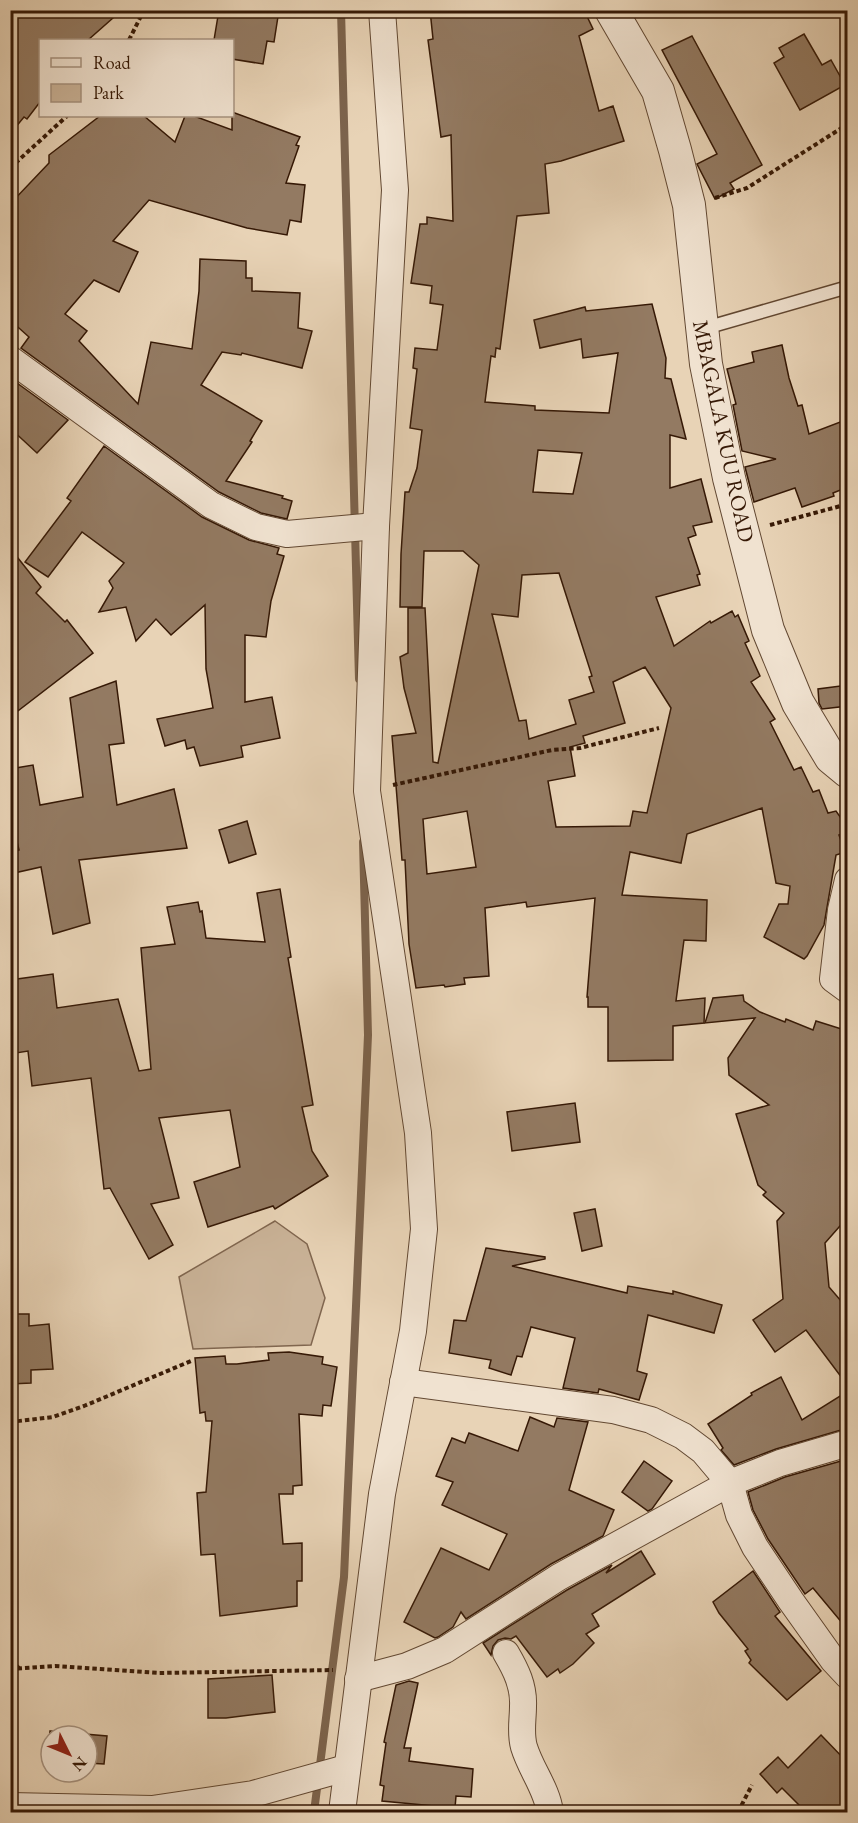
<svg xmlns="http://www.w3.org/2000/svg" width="858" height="1823" font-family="'EB Garamond',serif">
	<rect width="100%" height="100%" fill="#e8d3b6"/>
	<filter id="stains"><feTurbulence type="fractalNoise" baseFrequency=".00333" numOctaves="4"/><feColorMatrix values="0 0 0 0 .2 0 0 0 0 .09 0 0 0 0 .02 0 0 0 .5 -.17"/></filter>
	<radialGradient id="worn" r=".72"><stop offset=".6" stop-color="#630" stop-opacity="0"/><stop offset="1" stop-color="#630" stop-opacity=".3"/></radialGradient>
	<polygon fill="#cab398" stroke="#80664f" stroke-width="1.5" points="275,1221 307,1244 325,1298 311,1345 193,1349 179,1277"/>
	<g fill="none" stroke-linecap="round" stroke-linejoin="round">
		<g stroke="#7c634c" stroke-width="8">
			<polyline points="341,10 359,679"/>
			<polyline points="314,1812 344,1577 368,1035 363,842"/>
		</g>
	</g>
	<g fill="#937a62" stroke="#361906" stroke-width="1.5" fill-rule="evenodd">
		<polygon points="10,10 122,10 88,40 40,40 40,102 27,119 24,117 10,134"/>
		<polygon points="219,10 279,10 274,42 267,41 263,64 232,59 232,40 214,40"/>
		<path d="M430 10H584L593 29 579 36 599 111 613 106 624 141 561 161 545 164 549 213 517 216 500 349 496 348 495 357 491 356 485 402 535 406V410L609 413 618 353 583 358 581 339 540 348 534 320 585 307 586 311 652 304 666 358 665 378 671 379 686 439 670 435V488L701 479 712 522 693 526 696 535 688 538 700 574 697 575 700 585 656 597 674 646 710 621 711 623 732 611 735 617 738 615 749 641 745 643 760 676 751 682 775 719 770 722 794 770 801 767 813 792 819 790 828 813 836 811 848 828V832L839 835 845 852 836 855 824 925 807 956 804 959 764 937 779 904H788L790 886 776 883 762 808 687 834 681 863 630 852 622 895 707 900 706 941 684 940 676 1001 705 998 704 1023 673 1026V1060L608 1061V1007H588V997H587L595 898 527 907 526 902 485 908 489 976 464 978 465 984 445 987 444 985 416 988 409 944 405 860H402L392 736 416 733 404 688 400 657 408 653V608H425L433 762 438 763 479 565 463 551H424L422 607H400L401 554 405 492H409L417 468 422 430 410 428 417 369 413 368 415 348 437 350 443 305 430 303 432 286 411 283 420 224H427V217L453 221 451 135 441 137 428 40 433 39ZM538 450 582 453 573 494 533 492ZM559 573 592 676 589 677 594 692 569 700 576 724 529 739 526 720 519 721 492 614 518 617 522 575ZM645 667 671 708 647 813 633 811 630 826 556 827 548 781 575 776 570 747 585 743 583 736 625 723 613 682ZM467 811 476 867 427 874 423 819Z"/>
		<polygon points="804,34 822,65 831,60 845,85 800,110 774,63 784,57 779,48"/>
		<polygon points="692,36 762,165 730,183 734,189 715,199 697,164 717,154 662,50"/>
		<polygon points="232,112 300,137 296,145 299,146 286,183 305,185 301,222 290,220 287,235 247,228 149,200 113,241 138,252 119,292 94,280 65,314 87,331 79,341 138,404 151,342 192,349 199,291 200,259 246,261 246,278 252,278 252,291 300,293 298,328 312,331 302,368 242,353 241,355 222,352 201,385 262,421 250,441 252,442 226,481 283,496 282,498 292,501 287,519 261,513 219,492 21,348 29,337 10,320 10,204 49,163 49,155 100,116 144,116 175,142 185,116 194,116 232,130"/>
		<polygon points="782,345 789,378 798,406 802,405 809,434 848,419 848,487 833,493 834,496 802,507 795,488 754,502 745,467 776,459 742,451 733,405 736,404 727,369 754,362 752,352"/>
		<polygon points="10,378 68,420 37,453 10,428"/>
		<polygon points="104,446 202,517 249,540 279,548 277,554 284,556 271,601 266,637 245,635 245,702 272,697 280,738 241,746 243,757 200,766 194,747 187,749 185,740 165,746 157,719 213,708 206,669 205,605 171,635 156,619 136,641 126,607 99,612 113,588 109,581 124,563 82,532 48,577 25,562 71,501 67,498"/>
		<polygon points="10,548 41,587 36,593 65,622 67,620 93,653 10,717"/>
		<polygon points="116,681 124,743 109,745 117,805 174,789 187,848 79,860 90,923 53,934 41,867 14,873 10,853 19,850 10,811 10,769 33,765 40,805 83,797 70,698"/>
		<polygon points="848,685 848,706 822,709 819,703 818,689"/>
		<polygon points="247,821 256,854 229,863 219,830"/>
		<polygon points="280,889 291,957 288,958 313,1105 302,1107 312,1151 328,1176 275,1209 273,1206 208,1227 194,1182 240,1167 230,1110 159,1118 179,1198 151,1204 173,1245 149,1259 110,1188 104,1189 91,1078 32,1086 28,1051 16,1053 14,1036 10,1037 10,980 53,974 57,1008 118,999 139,1071 151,1069 141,948 175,944 167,907 198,902 200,912 202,911 206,938 265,942 257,893"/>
		<polygon points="743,995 744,1001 760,1012 785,1022 786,1019 813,1030 816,1021 848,1031 848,1153 845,1158 848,1160 848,1210 844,1215 847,1218 825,1243 829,1287 848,1309 848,1386 806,1330 775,1352 753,1320 783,1299 777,1221 784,1213 763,1195 766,1192 758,1185 736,1114 769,1105 729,1075 728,1058 755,1018 705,1023 713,998"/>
		<polygon points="575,1103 580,1142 512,1151 507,1112"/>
		<polygon points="595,1209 602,1246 582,1251 574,1213"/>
		<polygon points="486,1248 545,1257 545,1259 512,1266 627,1293 628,1286 673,1294 673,1291 722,1305 714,1333 648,1315 637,1371 647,1374 639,1400 599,1389 598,1393 563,1388 575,1338 531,1327 522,1357 517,1356 511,1375 489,1368 491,1360 449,1353 454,1320 466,1321"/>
		<polygon points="10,1314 29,1314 29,1326 49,1324 53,1369 31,1370 31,1383 10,1384"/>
		<polygon points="289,1352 323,1357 322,1364 337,1367 331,1406 323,1405 322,1416 299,1414 302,1485 293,1486 293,1494 279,1494 283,1544 302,1543 302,1581 297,1581 297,1606 220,1616 215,1554 201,1555 197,1493 206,1492 212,1421 206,1421 205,1412 200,1413 195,1358 225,1356 226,1364 237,1364 269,1360 268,1353"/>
		<polygon points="781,1377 802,1420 848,1391 848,1428 776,1449 734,1465 721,1450 723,1448 708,1424 752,1395 751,1393"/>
		<polygon points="530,1417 554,1427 557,1418 588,1422 569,1490 614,1510 603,1536 551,1564 466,1619 461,1612 453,1627 438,1637 435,1638 404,1622 441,1548 489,1570 507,1534 442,1505 453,1482 436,1476 452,1438 465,1443 469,1433 518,1451"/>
		<polygon points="848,1459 848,1630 813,1588 805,1594 768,1539 753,1510 748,1492 785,1477"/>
		<polygon points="644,1461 672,1481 652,1509 648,1511 622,1492"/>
		<polygon points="641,1551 655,1574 592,1614 599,1626 586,1634 594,1643 573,1664 560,1673 558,1669 547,1677 516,1636 511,1639 505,1638 498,1640 493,1646 491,1655 483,1643 567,1590 612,1565 606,1573"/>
		<polygon points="753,1571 780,1612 775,1616 821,1671 787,1700 749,1663 751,1660 745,1651 748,1649 719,1613 713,1602"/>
		<polygon points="272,1675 275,1712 226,1718 208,1718 208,1679"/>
		<polygon points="409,1681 418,1683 404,1748 411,1748 409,1761 473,1769 471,1797 456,1796 455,1808 382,1801 384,1786 380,1785 386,1743 384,1742 396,1685"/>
		<polygon points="50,1731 107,1736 104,1764 87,1763 87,1736 51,1736 51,1761 48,1760"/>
		<polygon points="821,1735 848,1763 848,1812 806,1812 782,1788 777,1793 760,1774 778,1757 788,1768"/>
	</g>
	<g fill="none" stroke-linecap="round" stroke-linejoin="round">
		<defs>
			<polyline id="service" points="702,329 848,287"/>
			<g id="minor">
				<polyline points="10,359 211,505 256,527 287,534 376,526"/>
				<polyline points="848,880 841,910 833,979 848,990"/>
				<polyline points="403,1382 613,1410 651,1420 683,1436 703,1451 730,1483 739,1515 755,1547 791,1601 833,1660 848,1676"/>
				<path d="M506 1653C516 1670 524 1686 523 1706 523 1720 520 1733 524 1747 531 1770 547 1789 550 1812"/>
				<polyline points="358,1679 407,1666 445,1650 559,1577 730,1483 780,1463 848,1443"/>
				<polyline points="10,1806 152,1809 253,1794 346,1768"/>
				<polyline points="342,1812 382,1494 413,1331 424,1229 418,1133 367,791 376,526 395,190 382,10"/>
			</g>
			<polyline id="tertiary" points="611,10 658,91 675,150 689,205 706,364 729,478 768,630 798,703 831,758 848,772"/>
		</defs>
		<use href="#service" stroke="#624832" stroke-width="15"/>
		<use href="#minor" stroke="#624832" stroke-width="28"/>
		<use href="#tertiary" stroke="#624832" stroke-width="34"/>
		<g stroke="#361906" stroke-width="4" stroke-dasharray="4.5 3" stroke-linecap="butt">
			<polyline points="129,40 144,10"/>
			<polyline points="10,168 67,116"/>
			<polyline points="715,198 747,188 848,124"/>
			<polyline points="770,525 848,504"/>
			<polyline points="393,785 552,750 580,748 659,728"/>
			<polyline points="10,1422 53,1417 84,1406 191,1361"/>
			<polyline points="10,1660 19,1668"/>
			<polyline points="10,1669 55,1666 159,1673 333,1670"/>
			<polyline points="738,1812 752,1785"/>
		</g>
		<use href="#service" stroke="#f0e2d0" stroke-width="12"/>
		<use href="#minor" stroke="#f0e2d0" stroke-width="26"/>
		<use href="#tertiary" stroke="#f0e2d0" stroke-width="32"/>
	</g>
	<g text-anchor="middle" stroke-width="4.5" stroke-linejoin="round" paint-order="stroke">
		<g font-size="22" fill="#361906" stroke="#f0e2d0">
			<text transform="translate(724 431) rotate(78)" y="8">MBAGALA KUU ROAD</text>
		</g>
	</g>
	<rect width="858" height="1823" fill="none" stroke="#e8d3b6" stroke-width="36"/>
	<rect x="12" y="12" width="834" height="1799" fill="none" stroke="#361906" stroke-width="3"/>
	<rect x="18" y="18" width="822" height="1787" fill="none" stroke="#361906" stroke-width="1.5"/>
	<rect x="39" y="39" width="195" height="78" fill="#f0e2d0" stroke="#a6927f" stroke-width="1.5"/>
	<rect x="51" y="58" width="30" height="9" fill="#f0e2d0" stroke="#a6927f" stroke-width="1.5"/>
	<text x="93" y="69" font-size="18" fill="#361906">Road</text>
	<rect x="51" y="84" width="30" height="18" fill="#cab398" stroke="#a6927f" stroke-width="1.5"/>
	<text x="93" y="99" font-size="18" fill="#361906">Park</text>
	<g transform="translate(69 1754) rotate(133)"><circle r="28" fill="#f0e2d0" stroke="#a6927f" stroke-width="1.5"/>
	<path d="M0-4.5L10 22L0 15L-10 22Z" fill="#8f2418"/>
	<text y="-9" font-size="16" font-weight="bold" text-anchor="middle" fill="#361906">N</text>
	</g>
	<rect width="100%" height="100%" filter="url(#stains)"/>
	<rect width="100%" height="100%" fill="url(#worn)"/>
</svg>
